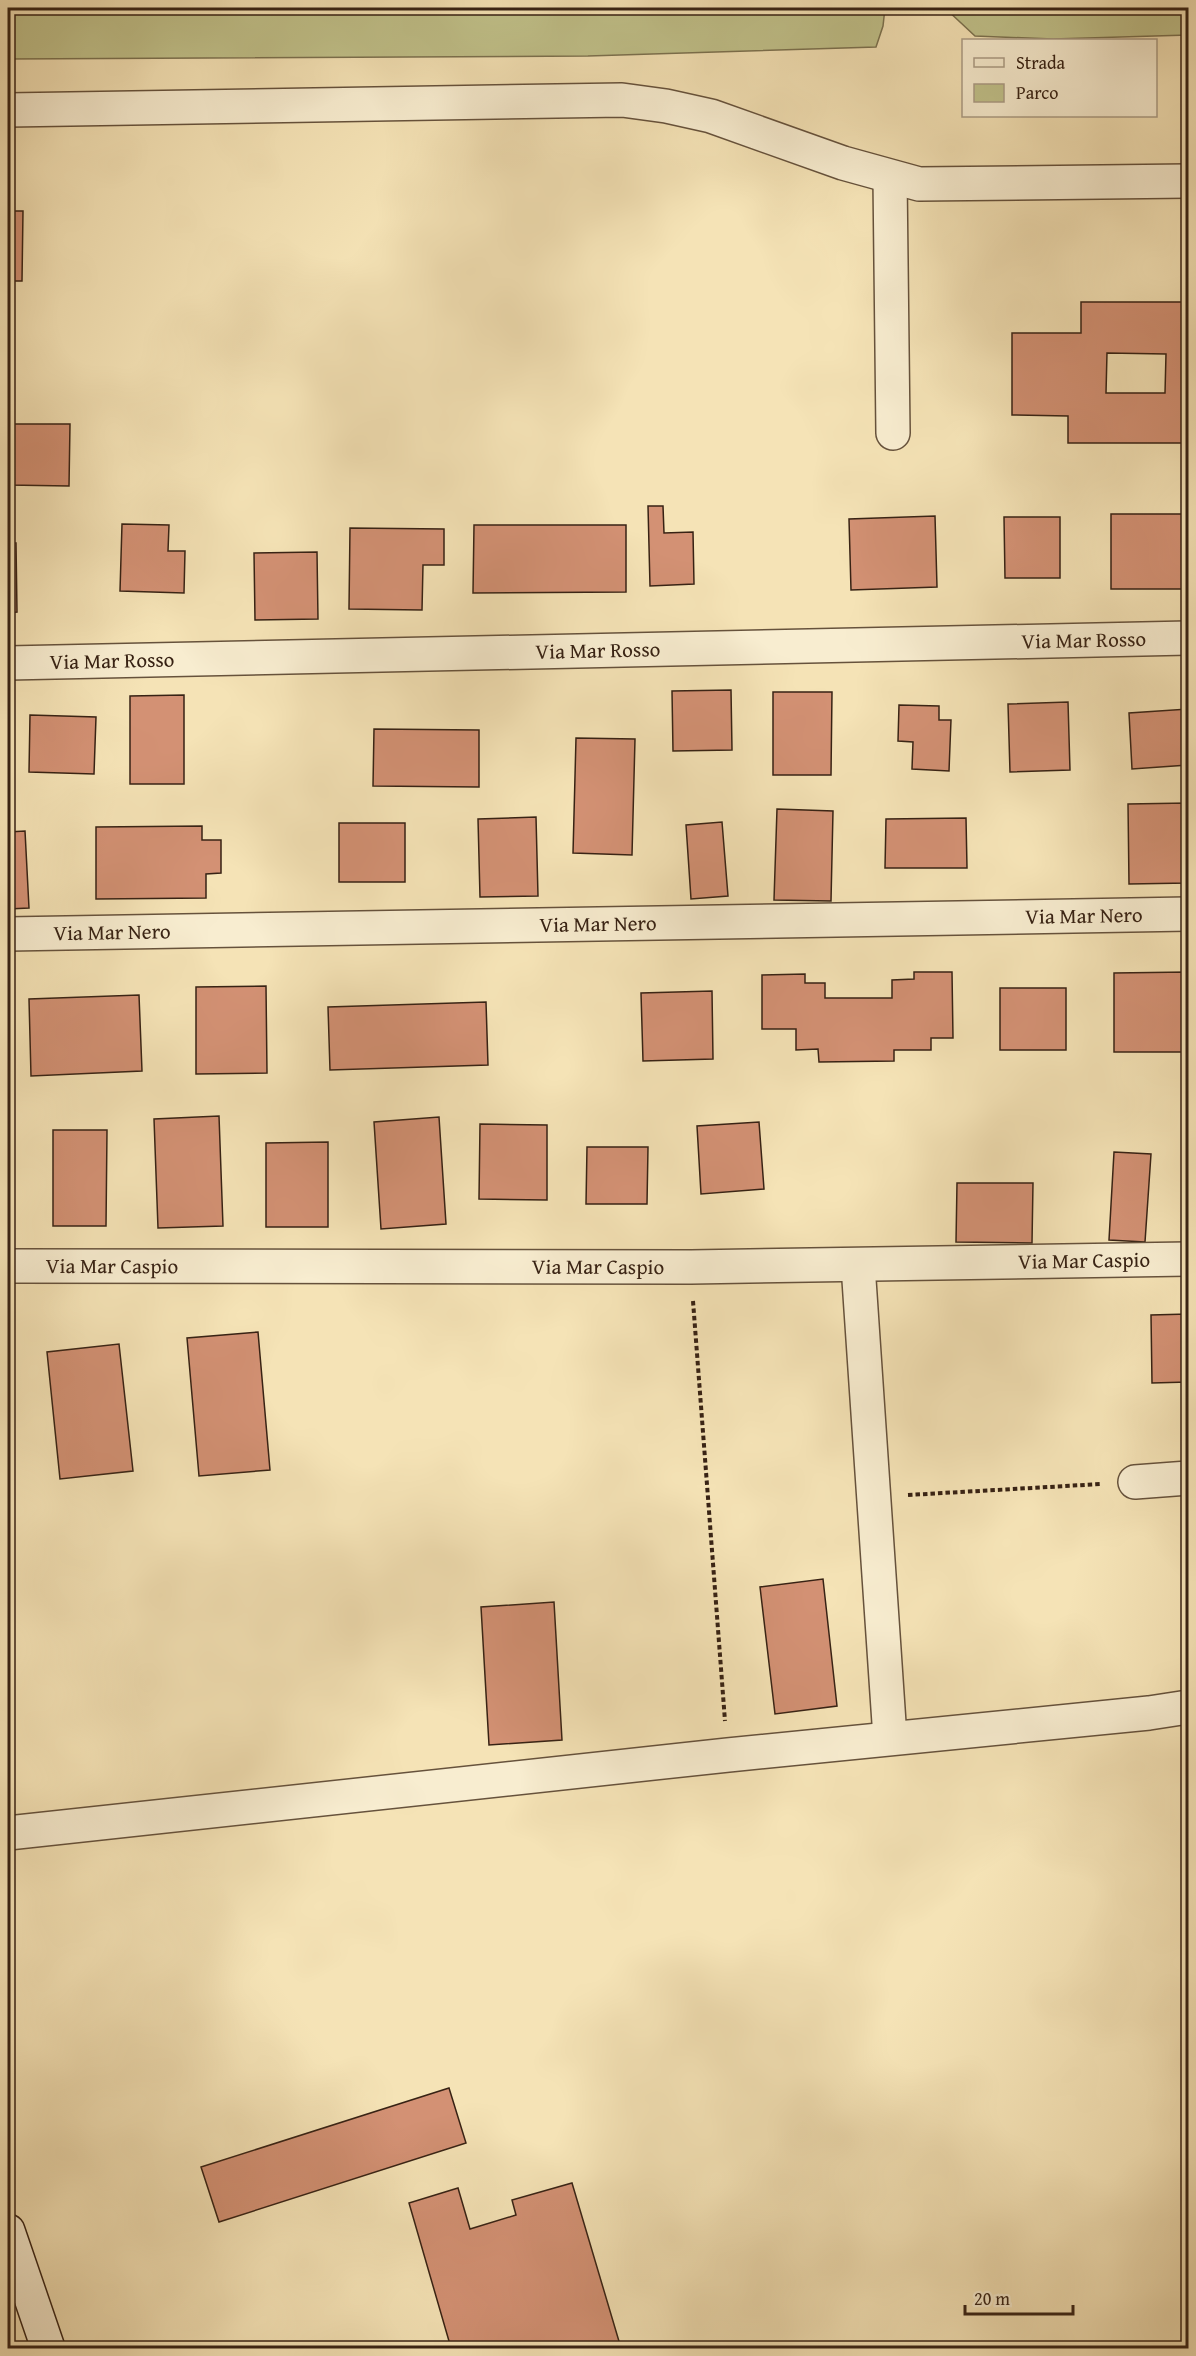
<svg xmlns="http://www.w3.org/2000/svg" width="1196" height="2356" font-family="'Gentium Book Plus',serif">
	<rect width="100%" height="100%" fill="#f5e3b6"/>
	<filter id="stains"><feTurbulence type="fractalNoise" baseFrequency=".00333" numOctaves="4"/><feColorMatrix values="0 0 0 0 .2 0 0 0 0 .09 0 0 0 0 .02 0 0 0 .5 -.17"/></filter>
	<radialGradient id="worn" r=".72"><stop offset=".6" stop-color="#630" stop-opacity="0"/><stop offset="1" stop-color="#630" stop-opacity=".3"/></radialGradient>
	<g fill="#c1c28b" stroke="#7c7250" stroke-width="1.5">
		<polygon points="8,8 885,8 883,26 876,47 588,56 8,59"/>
		<polygon points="945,8 1188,8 1188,35 1053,39 975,36"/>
	</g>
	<g fill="#d39174" stroke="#372214" stroke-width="1.5" fill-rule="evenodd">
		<polygon points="8,211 23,211 22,281 8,281"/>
		<path d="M1081 302H1184L1183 323H1188V443H1068V416L1012 415V333H1081ZM1107 353 1166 354 1165 393H1106Z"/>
		<polygon points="8,424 70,424 69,486 8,485"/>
		<polygon points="648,506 663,506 664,533 693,532 694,584 650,586"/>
		<polygon points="1111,514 1184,514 1183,546 1188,546 1188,589 1111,589"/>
		<polygon points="935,516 937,587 851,590 849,519"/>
		<polygon points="1004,517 1060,517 1060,578 1005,578"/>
		<polygon points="122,524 169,525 168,551 185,551 184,593 120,591"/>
		<polygon points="474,525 626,525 626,592 473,593"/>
		<polygon points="350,528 444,529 444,565 423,565 422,610 349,609"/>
		<polygon points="8,543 16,543 17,612 8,613"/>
		<polygon points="317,552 318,619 255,620 254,553"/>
		<polygon points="731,690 732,750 673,751 672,691"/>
		<polygon points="773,692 832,692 831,775 773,775"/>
		<polygon points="184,695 184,784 130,784 130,696"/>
		<polygon points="1068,702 1070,770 1010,772 1008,704"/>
		<polygon points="899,705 939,706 939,720 951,720 949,771 912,769 913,742 898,741"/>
		<polygon points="1188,709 1188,765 1132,769 1129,713"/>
		<polygon points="30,715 96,717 94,774 29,772"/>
		<polygon points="374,729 479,730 479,787 373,786"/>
		<polygon points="576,738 635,739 632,855 573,853"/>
		<polygon points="1188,803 1188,883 1129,884 1128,804"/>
		<polygon points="777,809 833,811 831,901 774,900"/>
		<polygon points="536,817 538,896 480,897 478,819"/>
		<polygon points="966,818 967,868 885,868 886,819"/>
		<polygon points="722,822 728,896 691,899 686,825"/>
		<rect x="339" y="823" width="66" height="59"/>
		<polygon points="202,826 202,840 221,840 221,873 206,874 206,898 96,899 96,827"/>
		<polygon points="25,831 29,908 8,909 8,832"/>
		<polygon points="914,972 952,972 953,1038 931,1038 931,1050 894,1050 894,1061 819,1062 818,1049 796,1050 796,1029 762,1029 762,975 805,974 805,983 825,983 825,998 892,998 892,980 914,979"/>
		<polygon points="1188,972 1188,1052 1114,1052 1114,973"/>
		<polygon points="266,986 267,1073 196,1074 196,987"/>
		<rect x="1000" y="988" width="66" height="62"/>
		<polygon points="712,991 713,1059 643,1061 641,993"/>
		<polygon points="139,995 142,1071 31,1076 29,999"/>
		<polygon points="486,1002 488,1065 330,1070 328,1007"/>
		<polygon points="1188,1104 1188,1222 1186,1222 1184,1105"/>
		<polygon points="219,1116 223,1226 158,1228 154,1119"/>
		<polygon points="439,1117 446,1224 381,1229 374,1122"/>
		<polygon points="759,1122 764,1189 701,1194 697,1126"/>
		<polygon points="480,1124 547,1125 547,1200 479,1199"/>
		<polygon points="53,1130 107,1130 106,1226 53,1226"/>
		<polygon points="328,1142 328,1227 266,1227 266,1143"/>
		<polygon points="587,1147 648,1147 647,1204 586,1204"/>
		<polygon points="1114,1152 1151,1154 1145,1242 1109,1240"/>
		<polygon points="957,1183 1033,1183 1032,1243 956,1242"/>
		<polygon points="1188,1314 1188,1382 1152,1383 1151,1315"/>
		<polygon points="258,1332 270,1470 199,1476 187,1338"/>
		<polygon points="119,1344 133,1471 60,1479 47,1352"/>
		<polygon points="823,1579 837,1706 775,1714 760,1587"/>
		<polygon points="554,1602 562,1740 489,1745 481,1607"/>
		<polygon points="449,2088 466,2143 219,2222 201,2167"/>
		<polygon points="572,2183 621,2348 451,2348 409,2203 458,2188 470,2229 516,2215 512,2200"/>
	</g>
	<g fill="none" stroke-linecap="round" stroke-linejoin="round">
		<defs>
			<g id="street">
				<polyline points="8,110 622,100 666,106 711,116 843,163 919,184 1188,181"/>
				<polyline points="890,177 893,433"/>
				<path id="s1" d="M8 663 1188 638"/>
				<path id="s2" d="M8 934 1188 914"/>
				<polyline points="858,1265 890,1738"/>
				<path id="s3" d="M8 1266 691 1267 1188 1259"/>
				<polyline points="1135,1482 1188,1478"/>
				<polyline points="8,1833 728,1755 1149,1713 1188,1707"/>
			</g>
			<polyline id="secondary" points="8,2231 48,2348"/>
		</defs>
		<use href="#street" stroke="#66523c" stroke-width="36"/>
		<use href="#secondary" stroke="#372214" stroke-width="36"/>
		<g stroke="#372214" stroke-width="4" stroke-dasharray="4.5 3" stroke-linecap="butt">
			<polyline points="693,1301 725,1721"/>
			<polyline points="908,1495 1101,1484"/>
		</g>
		<use href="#street" stroke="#f8edd0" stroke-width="33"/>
		<use href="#secondary" stroke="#f8edd0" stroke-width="33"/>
	</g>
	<g text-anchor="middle" stroke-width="4.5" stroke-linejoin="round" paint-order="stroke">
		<g font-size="21" fill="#372214" stroke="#f8edd0">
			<text dy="7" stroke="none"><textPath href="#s1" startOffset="1076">Via Mar Rosso</textPath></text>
			<text dy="7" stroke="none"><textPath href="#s1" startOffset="590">Via Mar Rosso</textPath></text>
			<text dy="7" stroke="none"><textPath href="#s1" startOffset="104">Via Mar Rosso</textPath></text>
			<text dy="7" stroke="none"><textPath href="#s2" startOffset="1076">Via Mar Nero</textPath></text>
			<text dy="7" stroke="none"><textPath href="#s2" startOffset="590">Via Mar Nero</textPath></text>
			<text dy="7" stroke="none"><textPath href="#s2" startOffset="104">Via Mar Nero</textPath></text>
			<text dy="7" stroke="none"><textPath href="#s3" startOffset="1076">Via Mar Caspio</textPath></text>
			<text dy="7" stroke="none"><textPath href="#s3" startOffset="104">Via Mar Caspio</textPath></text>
			<text dy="7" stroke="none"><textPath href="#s3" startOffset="590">Via Mar Caspio</textPath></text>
		</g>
	</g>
	<rect width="1196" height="2356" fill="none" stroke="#f5e3b6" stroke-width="30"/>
	<rect x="9" y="9" width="1178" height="2338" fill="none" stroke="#372214" stroke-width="3"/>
	<rect x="15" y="15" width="1166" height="2326" fill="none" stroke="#372214" stroke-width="1.5"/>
	<rect x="962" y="39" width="195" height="78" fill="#f8edd0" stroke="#ab9c85" stroke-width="1.5"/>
	<rect x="974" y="58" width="30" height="9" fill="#f8edd0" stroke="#ab9c85" stroke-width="1.5"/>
	<text x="1016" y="69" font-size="18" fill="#372214">Strada</text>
	<rect x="974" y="84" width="30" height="18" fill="#c1c28b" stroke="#ab9c85" stroke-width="1.5"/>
	<text x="1016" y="99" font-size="18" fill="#372214">Parco</text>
	<path d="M965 2305v9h108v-9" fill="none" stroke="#372214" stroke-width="3"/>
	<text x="974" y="2305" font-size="18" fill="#372214" stroke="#f8edd0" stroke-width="4.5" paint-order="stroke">20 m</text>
	<rect width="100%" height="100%" filter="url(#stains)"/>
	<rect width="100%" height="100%" fill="url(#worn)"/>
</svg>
